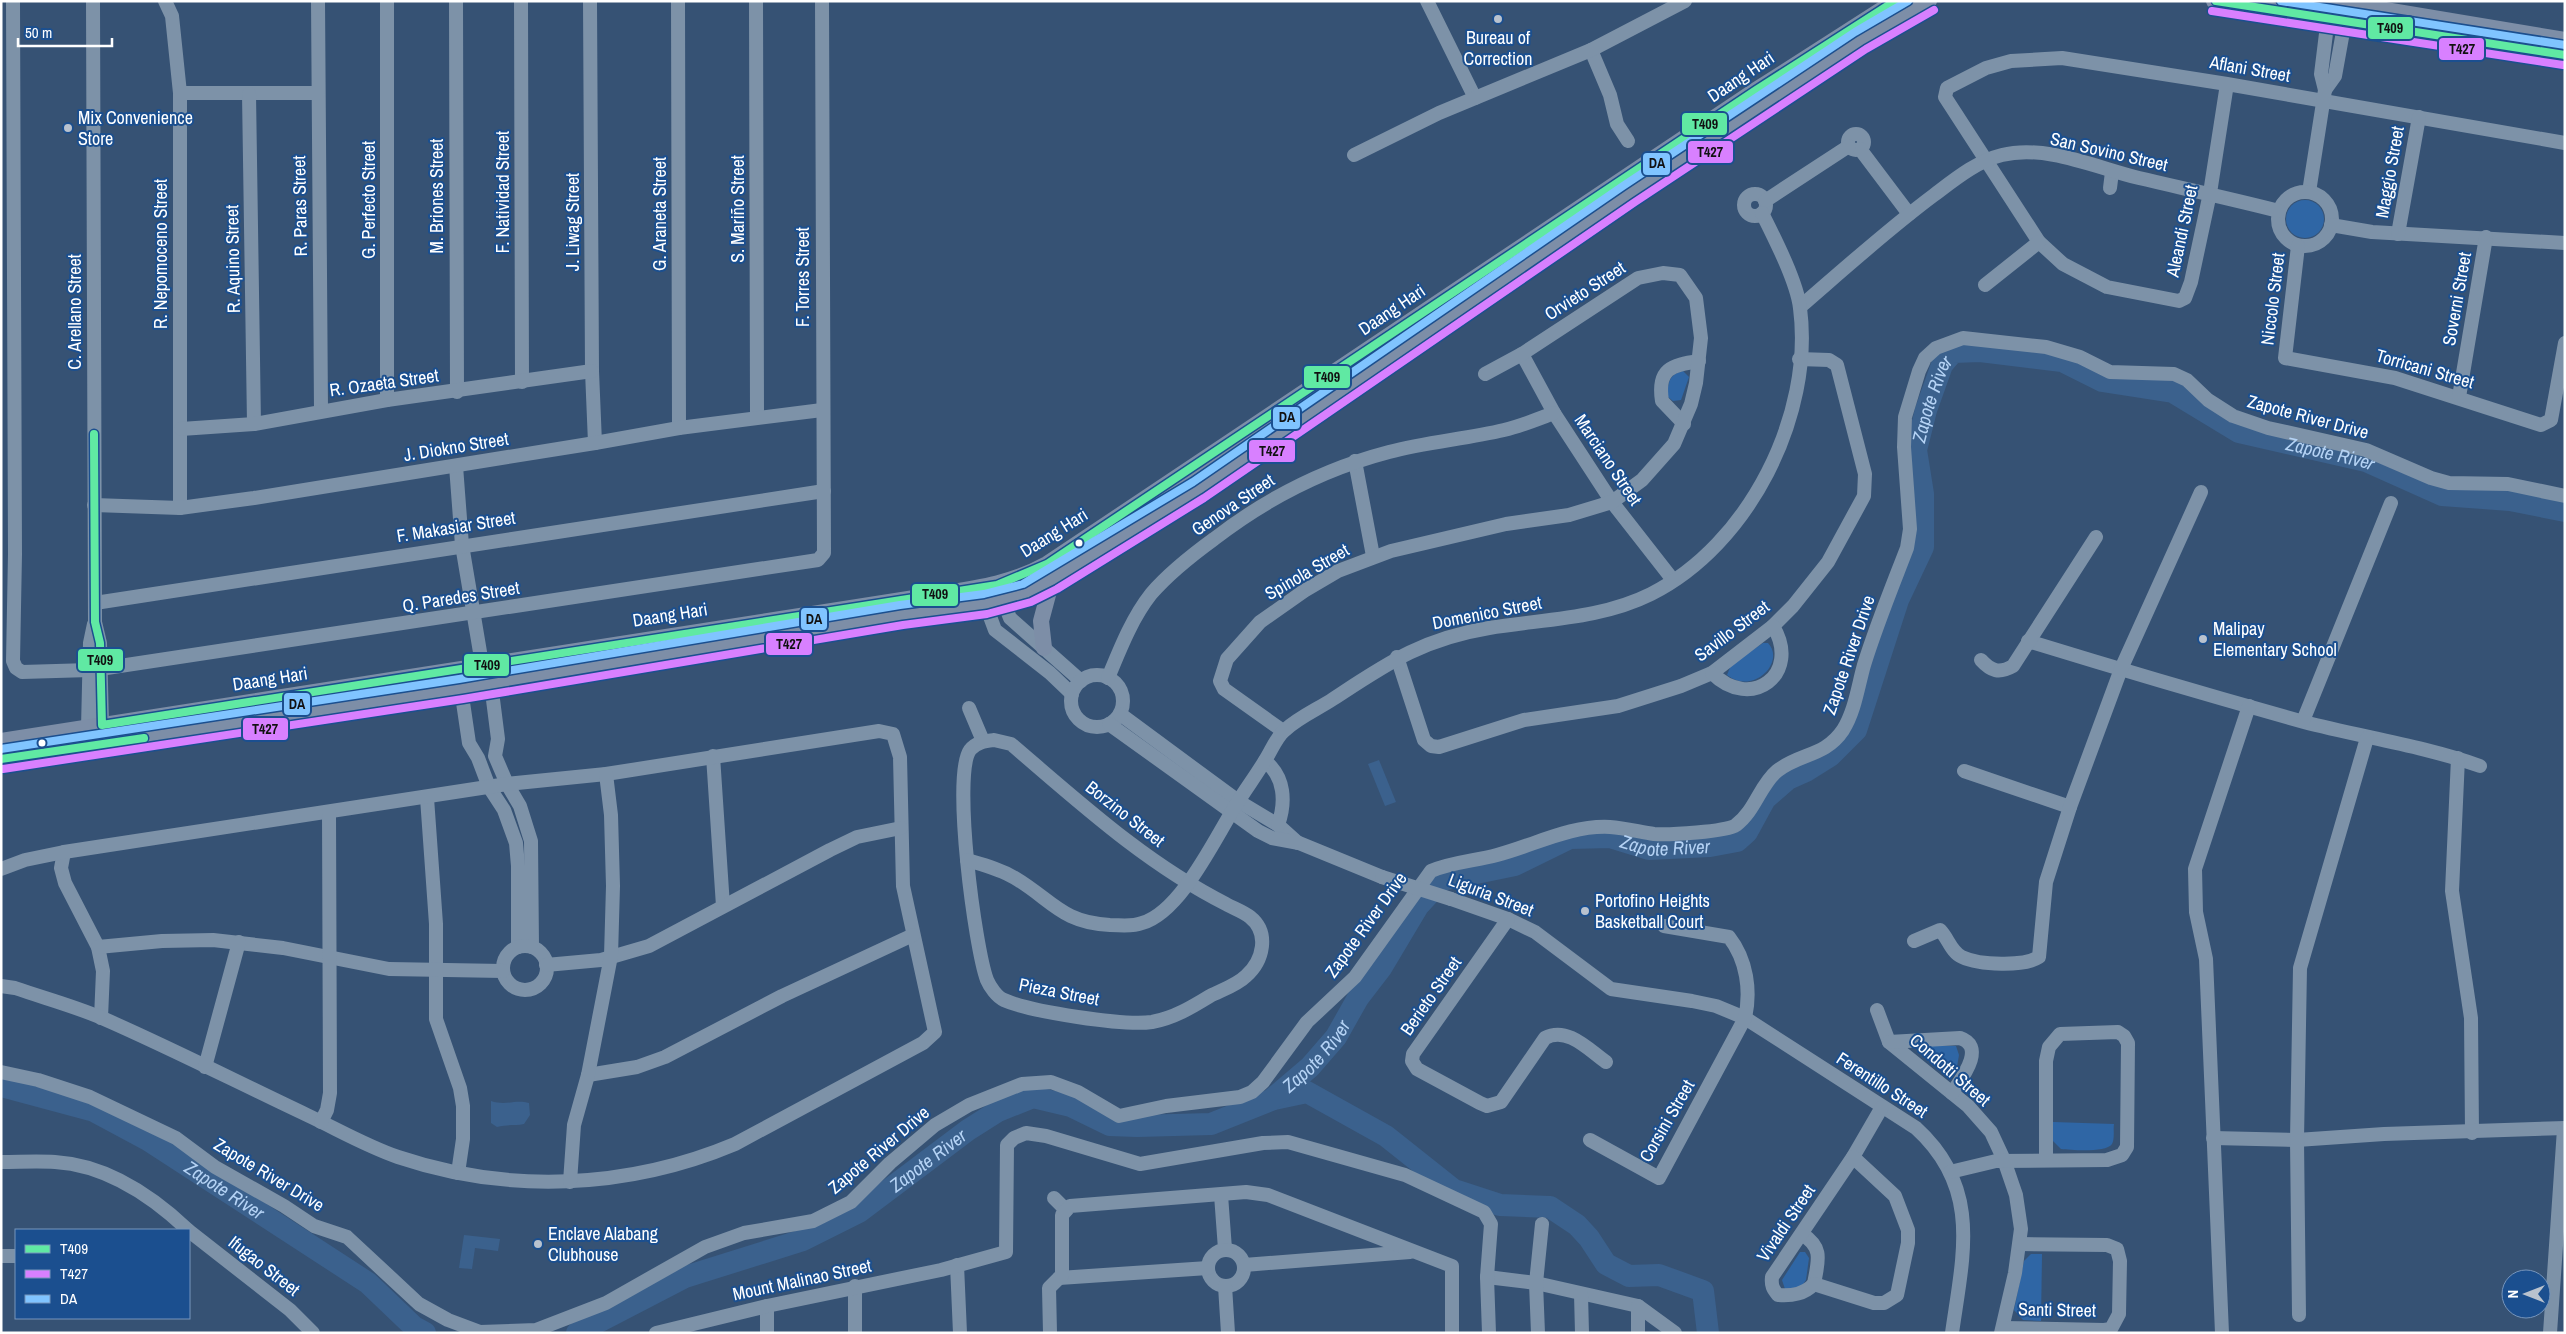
<svg xmlns="http://www.w3.org/2000/svg" width="2566" height="1334" font-family="'Archivo Narrow',sans-serif">
	<rect width="100%" height="100%" fill="#365274"/>
	<g fill="#2f66a5">
		<circle cx="2305" cy="219" r="19"/>
		<path d="M1683 371 1689 377 1681 400 1673 401 1668 397C1667 384 1669 374 1683 371Z"/>
		<path d="M1763 643H1768C1786 662 1753 696 1727 675L1731 665Z"/>
		<path d="M1930 1046H1956L1959 1055 1957 1067C1948 1074 1927 1061 1927 1050Z"/>
		<path d="M2053 1122 2114 1124C2113 1130 2115 1138 2112 1144 2106 1153 2072 1150 2061 1149L2053 1141Z"/>
		<polygon points="1800,1252 1805,1252 1809,1258 1806,1280 1801,1287 1785,1289 1782,1280"/>
		<polygon points="2031,1254 2042,1254 2041,1321 2023,1320 2014,1310 2024,1261"/>
	</g>
	<g fill="#3b618d">
		<polygon points="1379,760 1396,802 1385,806 1368,764"/>
		<path d="M491 1101C506 1106 516 1099 529 1103L530 1115 524 1124C515 1126 507 1124 497 1127L491 1123Z"/>
		<polygon points="464,1235 500,1239 498,1251 475,1248 472,1269 459,1268"/>
	</g>
	<g fill="none" stroke-linecap="round" stroke-linejoin="round">
		<g stroke="#3b618d" stroke-width="22">
			<path id="s1" d="M1 1086 94 1111 148 1140 368 1283 414 1327 425 1333"/>
			<polyline points="1274,1099 1307,1092 1386,1136 1454,1190 1500,1205 1550,1207 1577,1225 1589,1238 1606,1264 1629,1276 1659,1275 1703,1291 1708,1333"/>
			<path id="s2" d="M577 1333 685 1277 803 1240 859 1212 968 1130 998 1111 1033 1097 1071 1106 1110 1125 1137 1126 1211 1124 1271 1100 1310 1067 1336 1037 1358 998 1381 968 1418 906 1442 880 1515 865 1570 838 1610 837 1649 849 1710 846 1737 841 1747 832 1765 799 1788 779 1806 771 1830 756 1856 730 1898 600 1923 547V494L1916 450 1926 410 1942 365 1953 352 1980 351 2062 361 2102 381 2173 392 2239 432 2366 461 2442 495 2510 500 2565 511"/>
		</g>
		<g stroke="#7d92a8" stroke-width="14">
			<polyline points="13,1 15,554 13,661 16,668 22,672 90,670"/>
			<polyline points="93,1 95,622 100,643 102,725"/>
			<polyline points="165,1 172,16 180,93 180,508"/>
			<polyline points="318,1 321,410"/>
			<polyline points="387,1 387,400"/>
			<polyline points="456,1 457,392"/>
			<polyline points="521,1 522,382"/>
			<polyline points="590,1 592,371 595,443"/>
			<polyline points="678,1 679,428"/>
			<polyline points="756,1 757,416"/>
			<polyline points="1427,1 1475,98"/>
			<polyline points="1591,50 1610,95 1617,124 1628,141"/>
			<polyline points="2227,84 2210,193 2191,282 2185,298 2179,301 2107,287 2063,264 2039,242 1945,97 1947,88 1986,68 2011,61 2062,58 2227,84 2565,143"/>
			<polyline points="2325,90 2335,76 2348,4"/>
			<polyline points="180,93 318,93"/>
			<polyline points="249,94 254,424"/>
			<circle cx="1856" cy="142" r="8"/>
			<polyline points="1860,149 1909,214"/>
			<polyline points="1354,155 1439,113 1591,50 1685,1"/>
			<polyline points="2110,188 2112,172"/>
			<polyline points="2309,192 2325,90 2321,74 2330,1"/>
			<circle cx="2305" cy="219" r="27"/>
			<circle cx="1755" cy="205" r="11"/>
			<polyline points="1765,201 1849,146"/>
			<polyline points="2331,225 2372,232 2565,243"/>
			<polyline points="2398,234 2419,117"/>
			<polyline points="2298,246 2285,358 2395,378 2541,425 2551,420 2565,343"/>
			<polyline points="1985,285 2039,242"/>
			<path d="M1800 307C1844 269 1887 230 1934 195 1954 180 1977 161 2002 155 2046 144 2097 168 2139 178 2186 189 2232 199 2279 211"/>
			<polyline points="1522,354 1554,413 1612,502 1673,580"/>
			<polyline points="2459,397 2486,237"/>
			<path d="M1684 424 1662 401C1657 369 1671 365 1699 361"/>
			<polyline points="181,429 254,424 387,400 592,371"/>
			<polyline points="1355,461 1373,556"/>
			<polyline points="456,466 462,545 482,664"/>
			<polyline points="94,505 180,508 254,498 595,443 679,428 822,410"/>
			<polyline points="997,585 1010,618 1081,681"/>
			<polyline points="982,595 995,630 1050,673 1072,694"/>
			<polyline points="95,603 824,491"/>
			<path d="M2028 641C2119 669 2211 696 2304 722 2362 737 2424 746 2480 766"/>
			<polyline points="1397,657 1424,740 1431,746 1439,747 1524,720 1618,706 1681,686 1712,673 1773,626 1793,606 1828,562 1864,496 1865,474 1837,365 1829,360 1799,359"/>
			<path d="M1981 660C1991 671 1999 674 2013 666L2096 537"/>
			<polyline points="100,669 818,560 824,553 822,1"/>
			<path d="M1712 673C1751 712 1802 674 1773 626"/>
			<circle cx="1097" cy="701" r="26"/>
			<path d="M1108 678C1120 649 1132 618 1151 594 1169 573 1192 555 1214 539 1267 498 1324 469 1389 452 1426 442 1466 439 1504 430 1521 426 1538 419 1554 413"/>
			<polyline points="491,684 498,739 495,756 507,784 520,806 531,841 532,947"/>
			<polyline points="461,689 469,743 478,758 489,787 504,810 516,843 518,866 518,947"/>
			<polyline points="969,708 983,741"/>
			<polyline points="1120,714 1238,801 1278,825 1298,843"/>
			<polyline points="2303,721 2391,503"/>
			<polyline points="1109,724 1258,831 1272,838 1299,843 1382,877"/>
			<polyline points="88,728 90,643 94,624"/>
			<polyline points="1283,731 1224,689 1220,681 1227,659 1260,622 1304,591 1338,571 1391,551 1506,524 1569,515 1612,502 1642,480 1674,444 1691,404 1696,383 1701,338 1696,298 1680,275 1663,273 1638,278 1522,354 1485,374"/>
			<path d="M994 740 1011 744C1079 802 1145 863 1226 904 1233 908 1244 912 1250 917 1270 933 1263 961 1246 976 1237 985 1222 990 1210 996 1192 1007 1174 1018 1152 1022 1124 1026 1031 1012 1004 1000 997 997 990 987 987 980 975 948 952 775 970 750 976 742 986 741 994 740Z"/>
			<polyline points="713,756 723,906"/>
			<polyline points="2458,758 2452,891 2471,1018 2472,1133"/>
			<path d="M1265 761C1285 777 1286 802 1278 825"/>
			<polyline points="1964,771 2070,807"/>
			<polyline points="427,798 436,924 436,1019 460,1088 463,1106 463,1139 458,1173"/>
			<polyline points="64,852 61,868 65,883 98,947 103,971 101,1018"/>
			<path d="M967 860C984 865 1000 869 1015 878 1052 900 1062 923 1110 925 1121 925 1132 927 1142 923 1181 912 1215 838 1236 805 1245 790 1255 777 1264 762 1271 752 1276 737 1285 730 1299 717 1318 709 1333 699 1388 663 1422 639 1489 628 1544 619 1601 619 1651 594 1749 545 1814 415 1800 308 1797 282 1774 237 1762 213"/>
			<path d="M1 869 25 860 64 852 507 784 606 774 879 731 893 734 900 757 903 886 935 1032 923 1043 735 1144C628 1189 508 1194 398 1157 366 1146 337 1129 307 1115 239 1083 171 1048 102 1018 74 1006 44 998 15 988L1 986"/>
			<path d="M1451 899 1508 919 1535 932 1611 989 1692 1001 1716 1006 1745 1018 1916 1128C1982 1188 1963 1255 1952 1333"/>
			<path d="M1508 919 1413 1054 1412 1061 1417 1069 1480 1103 1487 1106 1501 1102 1545 1038C1567 1026 1588 1049 1606 1062"/>
			<path d="M1914 941 1940 930C1948 938 1951 952 1962 957 1979 965 2024 967 2039 957L2046 882 2070 807 2121 669 2201 492"/>
			<circle cx="525" cy="968" r="22"/>
			<polyline points="98,947 162,941 213,940 283,948 389,969 503,971"/>
			<polyline points="546,965 601,960 649,946 830,850 857,837 901,828"/>
			<polyline points="1877,1010 1889,1042 1968,1106 1991,1132 2004,1160 2016,1195 2021,1229 2015,1273 2001,1333"/>
			<path d="M1889 1042 1960 1038C1987 1047 1961 1079 1952 1093"/>
			<polyline points="205,1067 239,942"/>
			<path d="M1 1072 38 1080 90 1097 176 1138 215 1167 284 1206 314 1226 347 1237 419 1304 448 1320 480 1332 536 1330 606 1303 705 1247 744 1233 813 1221 851 1202 890 1163 935 1125 969 1105 1022 1084 1051 1082 1078 1092 1119 1116 1166 1106 1240 1097 1252 1092 1263 1082 1307 1022 1355 977 1431 871C1452 862 1475 861 1497 855 1535 845 1570 825 1610 827 1625 828 1640 832 1654 834 1668 835 1726 832 1736 825 1755 811 1760 785 1777 771 1799 753 1825 757 1843 730 1855 711 1858 686 1864 665 1876 626 1892 587 1907 548L1910 529 1904 447 1905 417 1919 371 1925 358 1936 348 1963 338 2046 347 2080 357 2110 372 2174 374 2187 380 2208 400 2233 416 2268 428 2366 450 2431 478 2449 483 2508 484 2565 496"/>
			<polyline points="588,1075 637,1067 665,1057 782,996 913,935"/>
			<polyline points="321,1122 327,1110 330,1093 329,812"/>
			<polyline points="2213,1138 2297,1140 2384,1134 2565,1128"/>
			<path d="M1590 1140 1659 1178 1745 1018C1751 991 1747 960 1729 937L1664 926"/>
			<path d="M1 1162C19 1162 37 1161 55 1162 106 1165 152 1196 188 1230"/>
			<polyline points="1950,1172 1996,1161 2107,1160 2122,1155 2127,1147 2128,1043 2124,1036 2118,1032 2060,1034 2049,1047 2046,1061 2046,1160"/>
			<polyline points="570,1182 574,1125 588,1075 611,956 613,886 611,815 606,774"/>
			<polyline points="1221,1195 1225,1249"/>
			<polyline points="1054,1198 1066,1210"/>
			<polyline points="189,1231 290,1310 313,1333"/>
			<path d="M1802 1234C1824 1248 1818 1261 1814 1284"/>
			<circle cx="1226" cy="1268" r="18"/>
			<polyline points="1,1256 16,1256"/>
			<polyline points="957,1265 960,1333"/>
			<polyline points="1244,1265 1410,1252"/>
			<polyline points="1487,1277 1536,1283 1638,1306 1675,1333"/>
			<polyline points="1059,1278 1208,1268"/>
			<path d="M1814 1284C1804 1294 1793 1296 1778 1295 1773 1289 1771 1286 1772 1277L1853 1157 1882 1107"/>
			<polyline points="1814,1284 1874,1303 1884,1303 1897,1295 1908,1243 1908,1230 1895,1196 1853,1157"/>
			<polyline points="855,1286 855,1333"/>
			<polyline points="1225,1286 1228,1333"/>
			<polyline points="1581,1294 1582,1333"/>
			<polyline points="767,1306 767,1333"/>
			<polyline points="1638,1306 1638,1333"/>
			<polyline points="2299,1315 2297,1140 2300,968 2367,738"/>
			<polyline points="2003,1328 2104,1330 2111,1329 2119,1314 2120,1261 2117,1249 2107,1245 2020,1244"/>
			<polyline points="656,1333 767,1306 941,1270 1006,1252 1007,1145 1014,1138 1026,1133 1046,1136 1140,1164 1263,1143 1288,1142 1405,1175 1484,1212 1491,1224 1487,1277 1489,1333"/>
			<polyline points="1050,1333 1049,1288 1062,1275 1062,1215 1070,1206 1246,1192 1268,1195 1452,1266 1452,1333"/>
			<polyline points="1538,1333 1536,1283 1542,1224"/>
			<polyline points="2222,1333 2206,959 2196,912 2195,869 2249,706"/>
			<polyline points="2550,1333 2564,1129"/>
		</g>
		<g stroke="#7d8ea7" stroke-width="16">
			<polyline points="2214,1 2565,55"/>
			<polyline points="2332,1 2565,40"/>
			<polyline points="1044,648 1041,621 1052,580"/>
			<path d="M1 741 940 594C978 588 1013 583 1047 564L1756 90 1895 1"/>
			<polyline points="1,759 461,689 902,615 986,604 1027,593 1052,580 1198,490 1629,194 1861,40 1929,1"/>
		</g>
		<polyline stroke="#7d92a8" stroke-width="14" points="1382,877 1451,899"/>
		<defs>
			<g id="bus-1">
				<polyline points="2216,1 2565,55"/>
				<polyline points="94,434 95,622 100,643 102,725 997,585 1047,564 1756,90 1895,1"/>
				<polyline points="1,759 144,738"/>
			</g>
			<g id="bus-2">
				<polyline points="2212,11 2563,65"/>
				<polyline points="3,769 463,699 903,625 987,614 1031,602 1057,589 1204,498 1635,202 1866,49 1934,10"/>
			</g>
			<g id="bus-3">
				<polyline points="2281,1 2565,45"/>
				<polyline points="1,749 459,679 900,605 984,594 1023,584 1193,482 1623,186 1855,32 1908,1"/>
			</g>
		</defs>
		<use href="#bus-1" stroke="#1b4f8f" stroke-width="11"/>
		<use href="#bus-2" stroke="#1b4f8f" stroke-width="11"/>
		<use href="#bus-3" stroke="#1b4f8f" stroke-width="11"/>
		<use href="#bus-1" stroke="#60e9a3" stroke-width="8"/>
		<use href="#bus-2" stroke="#d880ff" stroke-width="8"/>
		<use href="#bus-3" stroke="#80c4ff" stroke-width="8"/>
	</g>
	<g fill="#b9c2ce" stroke="#1b4f8f" stroke-width="2">
		<circle cx="1498" cy="19" r="5"/>
		<circle cx="68" cy="128" r="5"/>
		<circle cx="2203" cy="639" r="5"/>
		<circle cx="1585" cy="911" r="5"/>
		<circle cx="538" cy="1244" r="5"/>
	</g>
	<g fill="#fff" stroke="#1b4f8f" stroke-width="2">
		<circle cx="1079" cy="543" r="4.5"/>
		<circle cx="42" cy="743" r="4.5"/>
	</g>
	<g text-anchor="middle" stroke-width="4" stroke-linejoin="round" paint-order="stroke">
		<g font-size="18" fill="#fff" stroke="#1b4f8f" text-anchor="start">
			<text x="1498" y="44" text-anchor="middle">Bureau of<tspan x="1498" dy="21">Correction</tspan></text>
			<text x="78" y="124">Mix Convenience<tspan x="78" dy="21">Store</tspan></text>
			<text x="2213" y="635">Malipay<tspan x="2213" dy="21">Elementary School</tspan></text>
			<text x="1595" y="907">Portofino Heights<tspan x="1595" dy="21">Basketball Court</tspan></text>
			<text x="548" y="1240">Enclave Alabang<tspan x="548" dy="21">Clubhouse</tspan></text>
		</g>
		<g font-size="18" fill="#fff" stroke="#1b4f8f">
			<text transform="translate(2250 69) rotate(10)" y="6">Aflani Street</text>
			<text transform="translate(1741 77) rotate(-34)" y="6">Daang Hari</text>
			<text transform="translate(2109 152) rotate(13)" y="6">San Sovino Street</text>
			<text transform="translate(2390 172) rotate(-80)" y="6">Maggio Street</text>
			<text transform="translate(503 192) rotate(-90)" y="6">F. Natividad Street</text>
			<text transform="translate(437 196) rotate(-90)" y="6">M. Briones Street</text>
			<text transform="translate(369 200) rotate(-90)" y="6">G. Perfecto Street</text>
			<text transform="translate(300 206) rotate(-91)" y="6">R. Paras Street</text>
			<text transform="translate(738 209) rotate(-90)" y="6">S. Mariño Street</text>
			<text transform="translate(660 214) rotate(-90)" y="6">G. Araneta Street</text>
			<text transform="translate(573 222) rotate(-90)" y="6">J. Liwag Street</text>
			<text transform="translate(2182 231) rotate(-78)" y="6">Aleandi Street</text>
			<text transform="translate(161 254) rotate(-90)" y="6">R. Nepomoceno Street</text>
			<text transform="translate(233 259) rotate(-91)" y="6">R. Aquino Street</text>
			<text transform="translate(803 277) rotate(-90)" y="6">F. Torres Street</text>
			<text transform="translate(1585 291) rotate(-33)" y="6">Orvieto Street</text>
			<text transform="translate(2273 299) rotate(-83)" y="6">Niccolo Street</text>
			<text transform="translate(2457 299) rotate(-80)" y="6">Soverni Street</text>
			<text transform="translate(1392 310) rotate(-34)" y="6">Daang Hari</text>
			<text transform="translate(75 312) rotate(-90)" y="6">C. Arellano Street</text>
			<text transform="translate(2425 369) rotate(16)" y="6">Torricani Street</text>
			<text transform="translate(384 383) rotate(-8)" y="6">R. Ozaeta Street</text>
			<text transform="translate(2308 417) rotate(15)" y="6">Zapote River Drive</text>
			<text transform="translate(456 447) rotate(-9)" y="6">J. Diokno Street</text>
			<text transform="translate(1608 460) rotate(56)" y="6">Marciano Street</text>
			<text transform="translate(1233 505) rotate(-34)" y="6">Genova Street</text>
			<text transform="translate(456 527) rotate(-9)" y="6">F. Makasiar Street</text>
			<text transform="translate(1054 533) rotate(-32)" y="6">Daang Hari</text>
			<text transform="translate(1307 572) rotate(-30)" y="6">Spinola Street</text>
			<text transform="translate(461 597) rotate(-9)" y="6">Q. Paredes Street</text>
			<text transform="translate(1487 613) rotate(-11)" y="6">Domenico Street</text>
			<text transform="translate(670 615) rotate(-9)" y="6">Daang Hari</text>
			<text transform="translate(1732 631) rotate(-37)" y="6">Savillo Street</text>
			<text transform="translate(1849 655) rotate(-71)" y="6">Zapote River Drive</text>
			<text transform="translate(270 679) rotate(-9)" y="6">Daang Hari</text>
			<text transform="translate(1125 814) rotate(38)" y="6">Borzino Street</text>
			<text transform="translate(1491 895) rotate(21)" y="6">Liguria Street</text>
			<text transform="translate(1366 925) rotate(-54)" y="6">Zapote River Drive</text>
			<text transform="translate(1059 992) rotate(11)" y="6">Pieza Street</text>
			<text transform="translate(1431 996) rotate(-55)" y="6">Berieto Street</text>
			<text transform="translate(1950 1070) rotate(41)" y="6">Condotti Street</text>
			<text transform="translate(1882 1085) rotate(33)" y="6">Ferentillo Street</text>
			<text transform="translate(1667 1121) rotate(-60)" y="6">Corsini Street</text>
			<text transform="translate(879 1150) rotate(-40)" y="6">Zapote River Drive</text>
			<text transform="translate(269 1175) rotate(31)" y="6">Zapote River Drive</text>
			<text transform="translate(1786 1223) rotate(-56)" y="6">Vivaldi Street</text>
			<text transform="translate(264 1266) rotate(38)" y="6">Ifugao Street</text>
			<text transform="translate(802 1280) rotate(-12)" y="6">Mount Malinao Street</text>
			<text transform="translate(2057 1310) rotate(1)" y="6">Santi Street</text>
		</g>
		<g font-size="19" font-style="italic" fill="#b5d3f5" stroke="#1b4f8f">
			<text dy="7" stroke="none"><textPath href="#s2" startOffset="1864">Zapote River</textPath></text>
			<text dy="7" stroke="none"><textPath href="#s2" startOffset="2314">Zapote River</textPath></text>
			<text dy="7" stroke="none"><textPath href="#s2" startOffset="1279">Zapote River</textPath></text>
			<text dy="7" stroke="none"><textPath href="#s2" startOffset="829">Zapote River</textPath></text>
			<text dy="7" stroke="none"><textPath href="#s2" startOffset="394">Zapote River</textPath></text>
			<text dy="7" stroke="none"><textPath href="#s1" startOffset="249">Zapote River</textPath></text>
		</g>
	</g>
	<g stroke="#1b4f8f" stroke-width="2">
		<rect x="2367" y="16" width="47" height="24" rx="5" fill="#60e9a3"/>
		<rect x="2438" y="37" width="47" height="24" rx="5" fill="#d880ff"/>
		<rect x="1681" y="112" width="47" height="24" rx="5" fill="#60e9a3"/>
		<rect x="1687" y="140" width="47" height="24" rx="5" fill="#d880ff"/>
		<rect x="1642" y="152" width="29" height="24" rx="5" fill="#80c4ff"/>
		<rect x="1303" y="365" width="48" height="24" rx="5" fill="#60e9a3"/>
		<rect x="1272" y="406" width="29" height="24" rx="5" fill="#80c4ff"/>
		<rect x="1248" y="439" width="48" height="24" rx="5" fill="#d880ff"/>
		<rect x="911" y="583" width="48" height="24" rx="5" fill="#60e9a3"/>
		<rect x="800" y="607" width="28" height="24" rx="5" fill="#80c4ff"/>
		<rect x="765" y="632" width="48" height="24" rx="5" fill="#d880ff"/>
		<rect x="77" y="648" width="47" height="24" rx="5" fill="#60e9a3"/>
		<rect x="463" y="653" width="47" height="24" rx="5" fill="#60e9a3"/>
		<rect x="283" y="692" width="28" height="24" rx="5" fill="#80c4ff"/>
		<rect x="242" y="717" width="47" height="24" rx="5" fill="#d880ff"/>
	</g>
	<g font-size="14" text-anchor="middle" font-weight="bold" fill="#111">
		<text x="2390" y="33">T409</text>
		<text x="2462" y="54">T427</text>
		<text x="1705" y="129">T409</text>
		<text x="1710" y="157">T427</text>
		<text x="1657" y="168">DA</text>
		<text x="1327" y="382">T409</text>
		<text x="1287" y="422">DA</text>
		<text x="1272" y="456">T427</text>
		<text x="935" y="599">T409</text>
		<text x="814" y="624">DA</text>
		<text x="789" y="649">T427</text>
		<text x="100" y="665">T409</text>
		<text x="487" y="670">T409</text>
		<text x="297" y="709">DA</text>
		<text x="265" y="734">T427</text>
	</g>
	<rect width="2566" height="1334" fill="none" stroke="#ffffff" stroke-width="5"/>
	<rect x="15" y="1229" width="175" height="90" fill="#1b4f8f" stroke="#7695bc"/>
	<rect x="25" y="1245" width="25" height="8" fill="#60e9a3" stroke="#7695bc"/>
	<text x="60" y="1254" font-size="15" fill="#ffffff">T409</text>
	<rect x="25" y="1270" width="25" height="8" fill="#d880ff" stroke="#7695bc"/>
	<text x="60" y="1279" font-size="15" fill="#ffffff">T427</text>
	<rect x="25" y="1295" width="25" height="8" fill="#80c4ff" stroke="#7695bc"/>
	<text x="60" y="1304" font-size="15" fill="#ffffff">DA</text>
	<g transform="translate(2526 1294) rotate(270)"><circle r="24" fill="#1b4f8f" stroke="#7695bc"/>
	<path d="M0-4L9 19L0 12L-9 19Z" fill="#b9c2ce"/>
	<text y="-8" font-size="14" font-weight="bold" text-anchor="middle" fill="#ffffff">N</text>
	</g>
	<path d="M18 38v8h94v-8" fill="none" stroke="#ffffff" stroke-width="2.5"/>
	<text x="25" y="38" font-size="15" fill="#ffffff" stroke="#1b4f8f" stroke-width="4" paint-order="stroke">50 m</text>
</svg>
